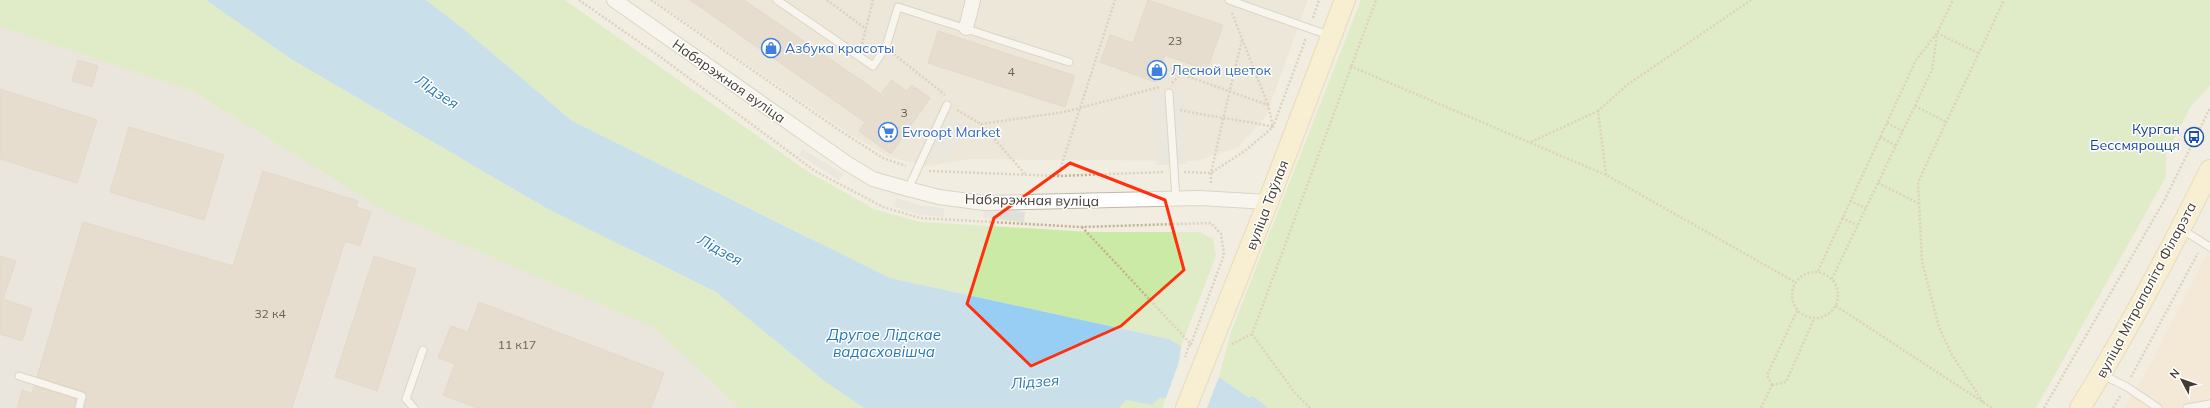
<svg xmlns="http://www.w3.org/2000/svg" width="2210" height="408" font-family="Mulish,sans-serif">
	<rect width="100%" height="100%" fill="#f2ede1"/>
	<polygon fill="#e6dfcf" points="653,0 1308,0 1266,116 1238,147 1196,161 969,159 926,166 889,157 848,133"/>
	<polygon fill="#f6e4c9" points="2210,248 2210,408 2124,408 2144,376"/>
	<polygon fill="#e3ded7" points="0,27 194,92 385,211 655,328 739,408 0,408"/>
	<g fill="#cbeaa6">
		<polygon points="0,0 206,0 291,59 546,208 716,292 823,380 864,408 739,408 655,328 385,211 194,92 0,27"/>
		<polygon points="426,0 565,0 807,171 874,209 921,222 1091,232 1200,232 1213,239 1216,256 1181,346 1169,339 890,278 572,121 465,30"/>
		<polygon points="1361,0 2210,0 2210,86 2191,106 2166,154 2166,177 2036,408 1207,408 1219,377 1231,332"/>
		<polygon points="1159,398 1166,398 1162,408 1119,408 1126,400 1152,405"/>
	</g>
	<g fill="#e1dfda">
		<polygon points="1184,92 1186,164 1156,165 1154,93"/>
		<polygon points="951,115 969,128 945,159 924,154"/>
		<polygon points="803,149 843,174 839,180 799,155"/>
		<polygon points="896,198 922,206 944,208 944,217 921,215 895,207"/>
		<polygon points="984,208 1025,212 1024,222 983,218"/>
	</g>
	<g fill="#98cef4">
		<polygon points="206,0 426,0 465,30 572,121 890,278 1169,339 1181,346 1179,362 1166,398 1159,398 1152,405 1126,400 1119,408 864,408 823,380 716,292 546,208 291,59"/>
		<polygon points="1219,377 1249,398 1253,396 1268,408 1207,408"/>
	</g>
	<g fill="#d7cbb9" stroke="#cfc0a9">
		<polygon points="690,0 744,0 881,94 891,80 907,91 912,85 930,98 891,154 859,131 865,122"/>
		<polygon points="1148,0 1223,25 1207,70 1165,55 1155,82 1100,62 1110,35 1133,43"/>
		<polygon points="938,31 1075,76 1065,107 928,63"/>
		<polygon points="78,60 98,66 92,87 72,81"/>
		<polygon points="0,89 97,120 77,183 0,159"/>
		<polygon points="129,127 224,155 204,220 110,192"/>
		<polygon points="263,171 358,201 356,207 371,212 360,246 345,241 292,408 84,408 87,397 85,392 37,377 83,222 233,266"/>
		<polygon points="0,256 16,261 3,299 32,309 22,341 0,334"/>
		<polygon points="374,256 416,269 377,391 335,377"/>
		<polygon points="479,302 664,373 651,408 477,408 443,395 455,364 438,358 451,326 468,332"/>
		<polygon points="34,386 76,399 74,408 17,408 22,390 32,393"/>
	</g>
	<g fill="none" stroke-linecap="round" stroke-linejoin="round">
		<defs>
			<g id="service">
				<polyline points="777,0 873,66 886,47 898,7 1069,62"/>
				<polyline points="1229,0 1331,36"/>
				<polyline points="1169,93 1176,199"/>
				<polyline points="908,189 947,105"/>
				<polyline points="2181,229 2210,247"/>
				<polyline points="2101,374 2127,387 2158,408"/>
				<polyline points="19,376 82,396 79,408"/>
				<polyline points="414,408 406,399 423,350"/>
				<polyline points="2187,408 2210,404"/>
			</g>
			<g id="minor">
				<polyline points="614,0 848,164 873,179 908,189 939,197 984,203 1200,198 1268,202"/>
				<polyline points="966,28 973,0"/>
			</g>
			<g id="secondary">
				<polyline points="1186,408 1268,202 1345,0"/>
				<path d="M2080 408C2128 331 2170 251 2210 170"/>
			</g>
		</defs>
		<use href="#service" stroke="#c0b7a6" stroke-width="9"/>
		<use href="#minor" stroke="#c0b7a6" stroke-width="16"/>
		<use href="#secondary" stroke="#d8c58f" stroke-width="22"/>
		<g stroke="#c0b194" stroke-width="2.5" stroke-dasharray="2 2" stroke-linecap="butt">
			<polyline points="579,0 655,53 815,171 883,207 920,218 1081,227 1211,223 1221,234 1224,255 1190,347"/>
			<polyline points="651,0 839,130 883,158 906,166"/>
			<polyline points="827,0 866,29"/>
			<polyline points="1232,13 1268,105"/>
			<polyline points="1313,18 1319,0"/>
			<polyline points="1937,33 1978,53"/>
			<polyline points="862,44 873,0"/>
			<polyline points="894,54 945,95"/>
			<polyline points="1350,66 1606,175 1795,282"/>
			<path d="M1172 83 1181 74 1268 105 1273 127C1242 120 1212 117 1180 110"/>
			<polyline points="1915,106 1946,122"/>
			<polyline points="957,110 981,124 1025,174"/>
			<polyline points="1887,123 1903,131"/>
			<polyline points="981,124 1064,112 1160,87"/>
			<polyline points="1880,137 1896,146"/>
			<polyline points="1531,142 1598,111"/>
			<polyline points="929,171 1058,176 1163,172"/>
			<polyline points="1184,172 1211,173 1246,150 1273,127 1306,38"/>
			<polyline points="1606,175 1598,111 1627,85 1751,0"/>
			<polyline points="1058,176 1115,0"/>
			<polyline points="1211,183 1211,173 1223,119 1242,40"/>
			<polyline points="1878,183 1918,203"/>
			<polyline points="1850,201 1866,208"/>
			<polyline points="1842,218 1857,225"/>
			<polyline points="1082,227 1190,343 1185,357"/>
			<polyline points="1818,271 1916,60 1937,33 1953,0"/>
			<circle cx="1815" cy="295" r="23"/>
			<polyline points="1832,279 1932,70 1937,34"/>
			<polyline points="1836,306 1992,408"/>
			<polyline points="1252,334 1295,393 1310,408"/>
			<polyline points="1232,344 1252,334 1376,0"/>
			<polyline points="2131,377 2198,253"/>
			<polyline points="1772,385 1786,382 1814,319"/>
			<polyline points="1772,385 1767,375 1797,311"/>
			<polyline points="1983,402 1952,355 1939,327 1922,262 1918,182 2004,0"/>
			<polyline points="1761,408 1772,385"/>
			<polyline points="2044,408 2164,201 2210,108"/>
			<polyline points="2113,408 2121,395"/>
		</g>
		<use href="#service" stroke="#fff" stroke-width="7"/>
		<use href="#minor" stroke="#fff" stroke-width="14"/>
		<use href="#secondary" stroke="#ffefbe" stroke-width="20"/>
	</g>
	<path d="M0 0H2210V408H0ZM1070 163 1165 200 1184 270 1121 326 1031 366 967 304 994 218Z" fill="#f2ede1" fill-opacity=".55" fill-rule="evenodd"/>
	<path fill="none" stroke="#ff300b" stroke-width="3" stroke-linejoin="round" d="M1070 163 1165 200 1184 270 1121 326 1031 366 967 304 994 218Z"/>
	<defs>
		<symbol id="shop-ring" viewBox="-11 -11 22 22"><circle r="9.5" fill="#fff" stroke="#3f7fe0" stroke-width="1.5"/><path d="M-5-2.5h2.3a2.7 3.5 0 0 1 5.4 0H5L5.5 6h-11ZM-1.5-2.5h3a1.5 2.3 0 0 0-3 0Z" fill="#3f7fe0"/></symbol>
		<symbol id="supermarket-ring" viewBox="-11 -11 22 22"><circle r="9.5" fill="#fff" stroke="#3f7fe0" stroke-width="1.5"/><path d="M-6-5.5h2.5l.6 2H6L4.5 2H-2.5L-4.4-4H-6ZM-1.5 3.2a1.3 1.3 0 1 0 .1 0ZM3 3.2a1.3 1.3 0 1 0 .1 0Z" fill="#3f7fe0"/></symbol>
		<symbol id="bus-ring" viewBox="-11 -11 22 22"><circle r="9.5" fill="#fff" stroke="#1a4fb4" stroke-width="1.5"/><path d="M-5-6H5V4H4V6H2V4H-2V6H-4V4H-5ZM-3.5-4V0h7V-4ZM-3.5 1.2v1.5H-2V1.2ZM2 1.2v1.5H3.5V1.2Z" fill="#1a4fb4"/></symbol>
	</defs>
	<g fill-rule="evenodd">
		<use href="#shop-ring" x="760" y="37" width="22" height="22"/>
		<use href="#shop-ring" x="1146" y="59" width="22" height="22"/>
		<use href="#supermarket-ring" x="877" y="121" width="22" height="22"/>
		<use href="#bus-ring" x="2183" y="126" width="22" height="22"/>
	</g>
	<g text-anchor="middle" stroke-width="3" stroke-linejoin="round" paint-order="stroke">
		<g font-size="12" fill="#686054">
			<text x="1175" y="45">23</text>
			<text x="1011" y="76">4</text>
			<text x="904" y="117">3</text>
			<text x="270" y="318">32 к4</text>
			<text x="517" y="349">11 к17</text>
		</g>
		<g font-size="14" fill="#366cbe" stroke="#fff" text-anchor="start">
			<text x="785" y="53">Азбука красоты</text>
			<text x="1171" y="75">Лесной цветок</text>
			<text x="902" y="137">Evroopt Market</text>
		</g>
		<g font-size="14" fill="#433c32" stroke="#fff">
			<text transform="translate(729 81) rotate(35)" y="5">Набярэжная вуліца</text>
			<text transform="translate(1032 200) rotate(1)" y="5">Набярэжная вуліца</text>
			<text transform="translate(1267 205) rotate(-69)" y="5">вуліца Таўлая</text>
			<text transform="translate(2146 290) rotate(-62)" y="5">вуліца Мітрапаліта Філарэта</text>
		</g>
		<g font-size="14" fill="#164399" stroke="#fff" text-anchor="end">
			<text x="2180" y="134">Курган<tspan x="2180" dy="16">Бессмяроцця</tspan></text>
		</g>
		<g font-size="15" font-style="italic" fill="#2678b4" stroke="#fff">
			<text transform="translate(437 92) rotate(34)" y="5">Лідзея</text>
			<text transform="translate(720 250) rotate(29)" y="5">Лідзея</text>
			<text x="884" y="340">Другое Лідскае<tspan x="884" dy="17">вадасховішча</tspan></text>
			<text transform="translate(1035 382) rotate(-4)" y="5">Лідзея</text>
		</g>
	</g>
	<g transform="translate(2182 380) rotate(311)" stroke="#ffffff" stroke-width="3" paint-order="stroke">
	<path d="M0-3L7 15L0 10L-7 15Z" fill="#433c32"/>
	<text y="-6" font-size="11" font-weight="bold" text-anchor="middle" fill="#433c32">N</text>
	</g>
</svg>
